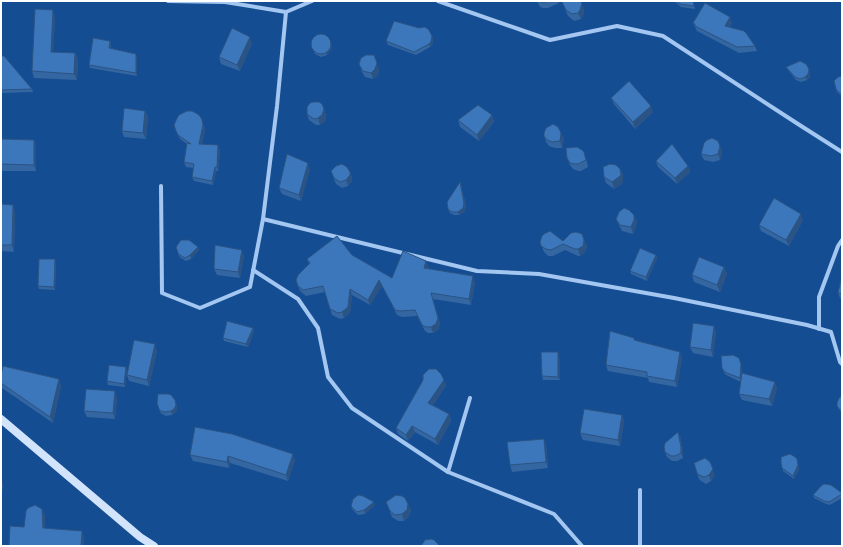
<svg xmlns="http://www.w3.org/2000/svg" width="843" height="547" font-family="'PT Sans Narrow',sans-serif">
	<rect width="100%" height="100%" fill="#154d93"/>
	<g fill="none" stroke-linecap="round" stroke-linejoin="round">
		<g stroke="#a3c7f1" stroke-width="4">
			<polyline points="168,1 225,2 286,12 312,1"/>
			<polyline points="438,1 550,40 617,26 663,36 798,124 842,152"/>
			<polyline points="161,186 162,293 200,308 250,287 263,219 277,106 286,12"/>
			<polyline points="263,219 477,271 539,274 674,298 807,325 831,332 840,362 842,364"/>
			<polyline points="253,270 298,299 318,328 328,377 352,408 448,472 470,398"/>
			<polyline points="819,329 819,297 838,246 842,240"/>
			<polyline points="448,472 554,514 582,546"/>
			<polyline points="640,546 640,490"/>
		</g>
		<polyline stroke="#d2e4fc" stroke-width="8" points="1,419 140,537 154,546"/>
	</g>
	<g fill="#3466a1">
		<polygon points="537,1 558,1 559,3 548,8 543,8 540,7"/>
		<polygon points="675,1 693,1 695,9 681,7 675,2"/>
		<polygon points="562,2 584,10 583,16 581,19 574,21 568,16"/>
		<polygon points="55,16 53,52 75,53 78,59 77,80 34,78 32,71"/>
		<polygon points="693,23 732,23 730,27 755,46 757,51 739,53 697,31"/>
		<polygon points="329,38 332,47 331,50 327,55 321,57 315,54 311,45"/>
		<polygon points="433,39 432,45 430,47 416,55 388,45 386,41"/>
		<polygon points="110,41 111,44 111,48 137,57 137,76 90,68 89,65"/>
		<polygon points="252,43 240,71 221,64 219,57"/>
		<polygon points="1,56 32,89 33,92 1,93"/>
		<polygon points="360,66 379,69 378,75 373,79 365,77 362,72"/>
		<polygon points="786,67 810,72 810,77 807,80 801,82 796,80 788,70"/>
		<polygon points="842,76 842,96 837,92 835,87"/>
		<polygon points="611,98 653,112 635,129 614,104"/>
		<polygon points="324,109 326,116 325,121 320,125 316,125 309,120 307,114"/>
		<polygon points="145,111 148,117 146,139 124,137 122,131"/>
		<polygon points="492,115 494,122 479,141 460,127 458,120"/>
		<polygon points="174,125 204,125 205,130 202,144 220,150 218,171 216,171 213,185 194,181 192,177 194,168 186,167 184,162 187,144 180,139 178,135"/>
		<polygon points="561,133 564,139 562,148 555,148 549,146 546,142 544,136"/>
		<polygon points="1,139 34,140 36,146 36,171 1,171"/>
		<polygon points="720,146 722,153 720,160 713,162 704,160 701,154"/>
		<polygon points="567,158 586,158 588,167 581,171 578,171 573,169 570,165"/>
		<polygon points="656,161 688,166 690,172 677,184 658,167"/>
		<polygon points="310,169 301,201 282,194 279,188"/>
		<polygon points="620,169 623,175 623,181 622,184 614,189 606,183 604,177"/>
		<polygon points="331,171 350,172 352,178 352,181 348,186 342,188 336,184"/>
		<polygon points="461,185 466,206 464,212 459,215 454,215 450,213 448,209"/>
		<polygon points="1,204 15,211 14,252 1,251"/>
		<polygon points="616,219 637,221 636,226 633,234 622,231"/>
		<polygon points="803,220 789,246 761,231 759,225"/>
		<polygon points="584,240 587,246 585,252 580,256 578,256 565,250 553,256 548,256 544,252 540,242"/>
		<polygon points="176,247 199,250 191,259 186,261 181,258 179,256"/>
		<polygon points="352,255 392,278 429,267 428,269 475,282 471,305 433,299 440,324 438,330 433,333 428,333 425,331 417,316 402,317 397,315 382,286 370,305 352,295 350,313 344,318 340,319 332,315 325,292 306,296 300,291 298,286 309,264 307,259"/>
		<polygon points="656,255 657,258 647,281 631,274 630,271"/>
		<polygon points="244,256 240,278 217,275 214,269"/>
		<polygon points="56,263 55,290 39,289 38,286"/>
		<polygon points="724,267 727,274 720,292 694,282 692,275"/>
		<polygon points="842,276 842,299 840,298 838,293"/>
		<polygon points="714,326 716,332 713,357 693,353 690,347"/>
		<polygon points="253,328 254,331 248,347 224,341 223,338"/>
		<polygon points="634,338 635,341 682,358 677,387 649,382 648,378 608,371 606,365"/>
		<polygon points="157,351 149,386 129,381 127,375"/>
		<polygon points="558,352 559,355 560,380 543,380 542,376"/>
		<polygon points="742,367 741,380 777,388 772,406 742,400 739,394 741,382 728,376 725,374 722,368"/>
		<polygon points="127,370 125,387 108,385 107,381"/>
		<polygon points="441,374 446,386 433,405 449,414 451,421 438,445 415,432 408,441 398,434 396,428"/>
		<polygon points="1,375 59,379 61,386 53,423 2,388 1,386"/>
		<polygon points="842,396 842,414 839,409 837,406"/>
		<polygon points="117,397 115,419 87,417 84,411"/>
		<polygon points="157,403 176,403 177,409 176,412 172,415 166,416 162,414 160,412"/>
		<polygon points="622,415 624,421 620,446 583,440 580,433"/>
		<polygon points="680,436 683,451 683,458 677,461 672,461 667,457 665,452"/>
		<polygon points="546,445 548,468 512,472 510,465"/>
		<polygon points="190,455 295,460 288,481 230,463 229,468 193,461"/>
		<polygon points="797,459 798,463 799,469 794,479 783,471 781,463"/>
		<polygon points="697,473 715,475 711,481 706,484 701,481 699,479"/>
		<polygon points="842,493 842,498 830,505 826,504 814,498 813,495"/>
		<polygon points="386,502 411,510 409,516 404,521 398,521 392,517"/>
		<polygon points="375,505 365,514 358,515 352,509 351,506"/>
	</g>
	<g fill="#2b5383">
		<polygon points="582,3 584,10 583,16 581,19 578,13"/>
		<polygon points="53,10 55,16 53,58 51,52"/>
		<polygon points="730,17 732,23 727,32 725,26"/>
		<polygon points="432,36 433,39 432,45 430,47 429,44"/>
		<polygon points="250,37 252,43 240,71 237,65"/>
		<polygon points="329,38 332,47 331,50 327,55 326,52"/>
		<polygon points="110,41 111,44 110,51 109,48"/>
		<polygon points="75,53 78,59 77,80 74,74"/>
		<polygon points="136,54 137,57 137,76 136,73"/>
		<polygon points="377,63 379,69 378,75 373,79 371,73"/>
		<polygon points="809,69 810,72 810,77 807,80 805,77"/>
		<polygon points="651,106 653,112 635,129 633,122"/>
		<polygon points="324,109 326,116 325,121 320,125 318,118"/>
		<polygon points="145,111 148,117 146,139 143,133"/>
		<polygon points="492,115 494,122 479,141 477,135"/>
		<polygon points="202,120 205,130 201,149 199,144"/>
		<polygon points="561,133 564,139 562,148 560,141"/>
		<polygon points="34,140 36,146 36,171 34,165"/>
		<polygon points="218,145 220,150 218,171 217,167"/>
		<polygon points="720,146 722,153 720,160 718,154"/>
		<polygon points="308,163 310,169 301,201 299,195"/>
		<polygon points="688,166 690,172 677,184 675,178"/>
		<polygon points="215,167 216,171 213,185 212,181"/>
		<polygon points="620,169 623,175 623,181 622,184 614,189 612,182"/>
		<polygon points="350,172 352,178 352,181 348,186 346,180"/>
		<polygon points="460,182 466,206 464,212 459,215 458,212"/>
		<polygon points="13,205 15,211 14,252 12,245"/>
		<polygon points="801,214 803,220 789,246 786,240"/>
		<polygon points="634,215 637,221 636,226 633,234 631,227"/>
		<polygon points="584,240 587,246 585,252 580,256 578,249"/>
		<polygon points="198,247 199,250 191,259 190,255"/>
		<polygon points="242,250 244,256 240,278 238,272"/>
		<polygon points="656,255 657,258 647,281 646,277"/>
		<polygon points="55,259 56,263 55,290 54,287"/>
		<polygon points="426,261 429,267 426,274 424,268"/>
		<polygon points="724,267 727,274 720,292 717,285"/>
		<polygon points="473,276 475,282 471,305 469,299"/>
		<polygon points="379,280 382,286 370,305 368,300"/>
		<polygon points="350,289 352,295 350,313 344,318 342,312"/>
		<polygon points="431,293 440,324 438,330 433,333 431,327"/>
		<polygon points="714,326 716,332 713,357 711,350"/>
		<polygon points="253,328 254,331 248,347 246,344"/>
		<polygon points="155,344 157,351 149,386 147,380"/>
		<polygon points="558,352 559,355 560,380 558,377"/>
		<polygon points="680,352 682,358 677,387 675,381"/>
		<polygon points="741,364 742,367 741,382 740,378"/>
		<polygon points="126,367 127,370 125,387 124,384"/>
		<polygon points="59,379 61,386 53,423 50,417"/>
		<polygon points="444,380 446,386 430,409 428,403"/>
		<polygon points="775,382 777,388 772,406 769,399"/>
		<polygon points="115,391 117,397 115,419 113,413"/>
		<polygon points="175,400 176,403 177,409 176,412 172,415 171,411"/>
		<polygon points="449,414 451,421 438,445 435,439"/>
		<polygon points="622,415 624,421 620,446 618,440"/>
		<polygon points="412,426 415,432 408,441 406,435"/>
		<polygon points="678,432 680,436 683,451 683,458 681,453"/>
		<polygon points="544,439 546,445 548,468 546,462"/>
		<polygon points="293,454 295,460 288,481 286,475"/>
		<polygon points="228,456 230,463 229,468 227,462"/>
		<polygon points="797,459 798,463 799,469 794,479 793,476"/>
		<polygon points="713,469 715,475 711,481 709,475"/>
		<polygon points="2,481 4,487 1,493 1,488"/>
		<polygon points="374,502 375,505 365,514 364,510"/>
		<polygon points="408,504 411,510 409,516 404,521 402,514"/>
		<polygon points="42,509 45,515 45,534 43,528"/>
		<polygon points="82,531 84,537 84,546 81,546"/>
	</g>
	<g fill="#3d77bb" stroke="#2b5383">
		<polygon points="539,1 548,1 546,2 541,2"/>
		<polygon points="563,1 580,1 582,3 580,10 578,13 572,14 566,10 562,2"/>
		<polygon points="676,1 693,1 694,6 680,4"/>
		<polygon points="705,3 730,17 725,26 744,31 746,33 755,46 737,47 695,26 695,24 693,23"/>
		<polygon points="35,9 53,10 51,52 75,53 74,74 32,71"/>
		<polygon points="394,21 419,28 425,27 429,30 432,36 431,42 429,44 414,52 386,41"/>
		<polygon points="232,28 250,37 237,65 219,57"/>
		<circle cx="321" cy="44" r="10"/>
		<polygon points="93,38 110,41 109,48 136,54 136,73 89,65"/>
		<polygon points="366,55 374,55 377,63 375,69 371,73 363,71 360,66 359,64 361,58"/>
		<polygon points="1,56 4,56 32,89 1,90"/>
		<polygon points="800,61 806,64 809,69 808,74 805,77 800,79 795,77 786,67"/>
		<polygon points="842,76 842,93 840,93 836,89 834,81 838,77"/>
		<polygon points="629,81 651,106 633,122 611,98"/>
		<polygon points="313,102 319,102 322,104 324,109 322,115 318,118 314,119 307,114 307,107 310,103"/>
		<polygon points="478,105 492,115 477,135 458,120"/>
		<polygon points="124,108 145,111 143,133 122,131"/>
		<polygon points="187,111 192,111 196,113 200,116 202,120 203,125 199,144 218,145 217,167 215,167 212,181 192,177 194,164 184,162 187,143 191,144 178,135 176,131 174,125 177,118 179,115"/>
		<polygon points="553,124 558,127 561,133 560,141 552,142 547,140 544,136 544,133 546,128"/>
		<polygon points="712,138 718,141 720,146 718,154 711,156 701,154 704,143 707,140"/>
		<polygon points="1,139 34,140 34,165 1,164"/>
		<polygon points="672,144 688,166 675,178 656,161"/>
		<polygon points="577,147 582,150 584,152 586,160 578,164 576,164 570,163 567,158 566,148"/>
		<polygon points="287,154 308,163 299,195 279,188"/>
		<polygon points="342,164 347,167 350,172 350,175 346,180 340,182 334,178 331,171 336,166"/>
		<polygon points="610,164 616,165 620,169 621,175 619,177 612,182 604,177 603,167"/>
		<polygon points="460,182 464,203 463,208 458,212 452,212 448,209 447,202"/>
		<polygon points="774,198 801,214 786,240 759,225"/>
		<polygon points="1,204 13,205 12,245 1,245"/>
		<polygon points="624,208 629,210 634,215 634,220 631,227 620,225 616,219 619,212"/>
		<polygon points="550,231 563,241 571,233 576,232 582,234 584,240 583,246 578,249 575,249 563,244 551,250 546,249 541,246 540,242 542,236 544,234"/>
		<polygon points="337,236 352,255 392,278 403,251 426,261 424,268 473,276 469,299 431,293 438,318 436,324 431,327 426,327 422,325 415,310 400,311 395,310 379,280 368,300 350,289 348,307 342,312 338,313 330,309 323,286 303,290 298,286 296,280 298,275 310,263 307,259"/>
		<polygon points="181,240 189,240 198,247 190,255 185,258 180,255 178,253 176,247"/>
		<polygon points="215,245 242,250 238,272 214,269"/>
		<polygon points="640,248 656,255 646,277 630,271"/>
		<polygon points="699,257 724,267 717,285 692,275"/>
		<polygon points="39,259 55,259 54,287 38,286"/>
		<polygon points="842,276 842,294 838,293"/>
		<polygon points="227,321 253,328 246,344 223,338"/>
		<polygon points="693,323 714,326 711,350 690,347"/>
		<polygon points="610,331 634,338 634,340 680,352 675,381 647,376 647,372 606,365"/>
		<polygon points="134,340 155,344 147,380 127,375"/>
		<polygon points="541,352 558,352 558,377 542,376"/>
		<polygon points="733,355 739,358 741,364 740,378 727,373 724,371 722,368 721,356"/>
		<polygon points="109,365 126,367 124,384 107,381"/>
		<polygon points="3,366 59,379 50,417 1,383 1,375"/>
		<polygon points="429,369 436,369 441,374 444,380 428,403 449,414 435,439 412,426 406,435 396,428 423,380 423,375"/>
		<polygon points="742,373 775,382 769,399 739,394"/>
		<polygon points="86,389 115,391 113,413 84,411"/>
		<polygon points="158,394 168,394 171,395 175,400 176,405 174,409 171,411 165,412 161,411 159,409 157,403"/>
		<polygon points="842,396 842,411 840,410 837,406 837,403 839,398"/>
		<polygon points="584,409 622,415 618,440 580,433"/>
		<polygon points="195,427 232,434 293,454 286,475 228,456 227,462 190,455"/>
		<polygon points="678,432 681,447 681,453 675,456 671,456 665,452 664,447 665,443"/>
		<polygon points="544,439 546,462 510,465 507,442"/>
		<polygon points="790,454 795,457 797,459 798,465 793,476 782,468 781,463 781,457"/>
		<polygon points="705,458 710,462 713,469 709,475 704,477 699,475 697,473 694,463"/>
		<polygon points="1,479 2,481 2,484 1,488"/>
		<polygon points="825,484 831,485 842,493 842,494 829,502 824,501 813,495 822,485"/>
		<polygon points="358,495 363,496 374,502 364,510 357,512 351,506 353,499"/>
		<polygon points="396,495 402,496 405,498 408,504 407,510 402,514 395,515 390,511 386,502"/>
		<polygon points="35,505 42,509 43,528 82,531 81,546 9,546 10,526 24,527 26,511 28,508"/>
		<polygon points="431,539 434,540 438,544 439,546 421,546 425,540"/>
	</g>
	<rect width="843" height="547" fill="none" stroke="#ffffff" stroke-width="4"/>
</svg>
